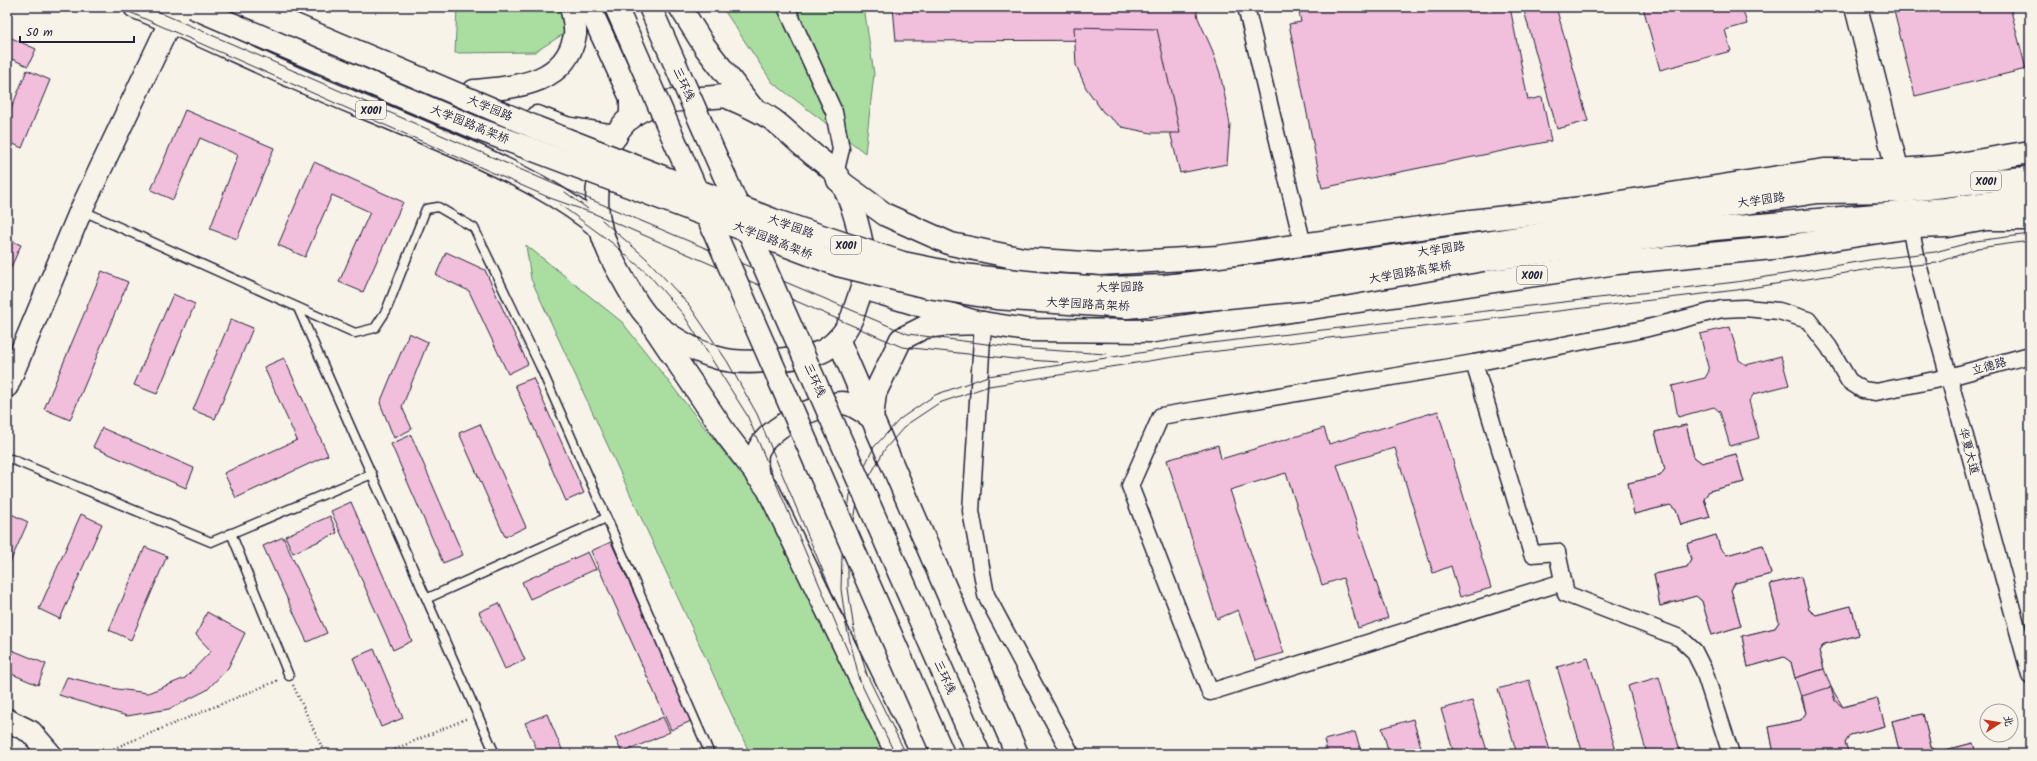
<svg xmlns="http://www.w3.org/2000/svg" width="2037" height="761" font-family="Kalam,'LXGW WenKai TC',sans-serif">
	<rect width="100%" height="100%" fill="#f7f3e8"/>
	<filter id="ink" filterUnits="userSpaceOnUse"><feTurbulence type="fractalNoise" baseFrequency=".025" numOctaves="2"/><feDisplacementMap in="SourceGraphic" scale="8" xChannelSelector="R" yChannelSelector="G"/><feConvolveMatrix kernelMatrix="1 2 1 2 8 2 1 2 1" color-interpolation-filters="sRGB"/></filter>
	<g filter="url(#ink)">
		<g fill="#aadea0" stroke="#66806e">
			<polygon points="457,7 606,7 535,52 455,53"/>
			<polygon points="722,7 864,7 874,74 865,153 772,82"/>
			<polygon points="526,245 622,322 734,465 774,479 894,754 750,754 531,279"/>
		</g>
		<g fill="#f1bedb" stroke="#22223b">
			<polygon points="893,7 1196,7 1198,18 1211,47 1220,73 1226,102 1230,125 1227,164 1180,173 1148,40 896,41"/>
			<polygon points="1298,7 1510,7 1528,100 1542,97 1551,141 1322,188 1289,24 1301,22"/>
			<polygon points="1523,7 1556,7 1588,121 1557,129"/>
			<polygon points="1643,7 1742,7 1747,24 1725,30 1731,51 1660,70"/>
			<polygon points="1893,7 2010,7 2026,69 1915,96"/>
			<polygon points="1074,27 1157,29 1180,133 1151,133 1122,127 1103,112 1086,88 1076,65"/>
			<polygon points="7,36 36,49 28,66 7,57"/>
			<polygon points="27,70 50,80 22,148 7,141 7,119"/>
			<polygon points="185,110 274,148 237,239 210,229 238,155 200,138 173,200 151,190"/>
			<polygon points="314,162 403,202 363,292 339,282 370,212 332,195 305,257 278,245"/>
			<polygon points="7,239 21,245 7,276"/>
			<polygon points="446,252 485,270 528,364 508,374 469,291 436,275"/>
			<polygon points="102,271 128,282 70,420 44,409"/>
			<polygon points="173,294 195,304 157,394 134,385"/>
			<polygon points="231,319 253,328 215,419 193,410"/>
			<polygon points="1730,327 1739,360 1746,365 1781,356 1789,385 1754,394 1749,401 1759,438 1730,446 1720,412 1714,407 1678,417 1672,386 1705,378 1709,371 1700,334"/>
			<polygon points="409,333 428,342 402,407 412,429 394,438 380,403"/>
			<polygon points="284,358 328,455 236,498 224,473 297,440 264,367"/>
			<polygon points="533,378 584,493 566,501 515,385"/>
			<polygon points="1438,411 1491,588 1460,597 1451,566 1433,573 1395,448 1337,465 1388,618 1358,628 1343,578 1322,585 1286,473 1230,490 1284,653 1255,661 1238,610 1217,619 1167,460 1218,445 1221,459 1324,428 1329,444"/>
			<polygon points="480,424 526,527 505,537 459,433"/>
			<polygon points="1686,425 1694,457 1702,463 1736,454 1744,482 1709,491 1704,499 1710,517 1681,525 1676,510 1670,505 1634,514 1628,483 1660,476 1665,469 1655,432"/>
			<polygon points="1686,425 1694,457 1702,463 1736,454 1744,482 1709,491 1704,499 1710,517 1681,525 1676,510 1670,505 1634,514 1628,483 1660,476 1665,469 1655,432"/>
			<polygon points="102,428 194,468 186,488 93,447"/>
			<polygon points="411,435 463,555 443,563 391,444"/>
			<polygon points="351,502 412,641 393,650 331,511"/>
			<polygon points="7,512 28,522 7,569"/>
			<polygon points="81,514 102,524 60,619 39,609"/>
			<polygon points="330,516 337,533 293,553 285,536"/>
			<polygon points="1716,535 1720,548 1727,555 1763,545 1771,574 1735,583 1731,590 1741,626 1712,635 1702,601 1696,596 1660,606 1654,574 1687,567 1691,560 1687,544"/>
			<polygon points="1716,535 1720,548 1727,555 1763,545 1771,574 1735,583 1731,590 1741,626 1712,635 1702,601 1696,596 1660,606 1654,574 1687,567 1691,560 1687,544"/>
			<polygon points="283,537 327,633 307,642 263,546"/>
			<polygon points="611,542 691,721 671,730 591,551"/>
			<polygon points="145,547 167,556 131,640 109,630"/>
			<polygon points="588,552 596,569 530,599 522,582"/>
			<polygon points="1801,577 1809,610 1816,615 1851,606 1859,635 1824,644 1819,651 1824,669 1795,678 1791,662 1784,657 1748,667 1742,636 1775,628 1779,622 1770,584"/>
			<polygon points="1801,577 1809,610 1816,615 1851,606 1859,635 1824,644 1819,651 1824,669 1795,678 1791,662 1784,657 1748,667 1742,636 1775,628 1779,622 1770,584"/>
			<polygon points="499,603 525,660 505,669 479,612"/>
			<polygon points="207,612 245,633 228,668 207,690 169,709 127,716 59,695 67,677 117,689 148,693 185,678 211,651 196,635"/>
			<polygon points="7,648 46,664 38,685 7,672"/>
			<polygon points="374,649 403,718 381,727 353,658"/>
			<polygon points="1588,658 1617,754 1583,754 1557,667"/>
			<polygon points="1824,669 1831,687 1843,707 1877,698 1885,726 1850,735 1845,743 1849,754 1817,754 1811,749 1791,754 1774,754 1769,727 1801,720 1806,713 1795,678"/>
			<polygon points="1659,677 1681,754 1647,754 1628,686"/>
			<polygon points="1529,680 1551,754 1517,754 1498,689"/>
			<polygon points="1831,687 1835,701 1843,707 1877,698 1885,726 1850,735 1845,743 1849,754 1817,754 1811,749 1791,754 1774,754 1769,727 1801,720 1806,713 1802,696"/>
			<polygon points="1472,701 1488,754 1454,754 1441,709"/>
			<polygon points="547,714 564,754 539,754 525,723"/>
			<polygon points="1923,714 1931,747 1938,752 1973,743 1976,754 1900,754 1892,721"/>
			<polygon points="1923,714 1931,747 1938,752 1973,743 1976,754 1900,754 1892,721"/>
			<polygon points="663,717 670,732 622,753 615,738"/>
			<polygon points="1413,719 1423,754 1389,754 1382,728"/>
			<polygon points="1355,732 1362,754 1328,754 1324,740"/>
		</g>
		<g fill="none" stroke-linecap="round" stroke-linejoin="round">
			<defs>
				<g id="lane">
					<polyline points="81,210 355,333 375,328 386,311 426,209 438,207 474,228 540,366 710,754"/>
					<polyline points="298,308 495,754"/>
					<polyline points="11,459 211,542 372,474"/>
					<polyline points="231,533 289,676"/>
					<polyline points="428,598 606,518"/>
				</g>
				<g id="street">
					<polyline points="786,7 834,112 841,149 835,174"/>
					<polyline points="1246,7 1303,245"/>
					<polyline points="1910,227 1918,264 2030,675"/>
					<polyline points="983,323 971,511 986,595 1071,754"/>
					<polyline points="1474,363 1161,416 1130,486 1210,692 1563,582"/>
					<polyline points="1731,754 1704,671 1694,651 1680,638 1566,594 1557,552 1532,554 1474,363 1644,329 1722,309 1744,308 1779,311 1808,320 1829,347 1849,381 1863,390 1876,392 1949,377 2030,355"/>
				</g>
				<g id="secondary">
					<polyline points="1856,7 1902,188"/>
					<polyline points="7,386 81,210 170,22 185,7"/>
					<polyline points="7,720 31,732 50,754"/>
				</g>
				<g id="primary">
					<path d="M135 7C199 33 261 64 325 91 375 112 424 132 473 154 518 175 562 196 600 228"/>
					<polyline points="537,117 566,128 616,136"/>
					<polyline points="838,180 886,215 951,244 1023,259 1100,264 1218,257 1454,223 1582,208 1824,170 1898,170 1941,167 2030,152"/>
					<polyline points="1479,244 1817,192 1903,191 1992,180 2030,178"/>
					<polyline points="1483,260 1714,229 1946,209 2030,197"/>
					<polyline points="863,288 976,322 1027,330 1154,331 1617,263 1783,247 1910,227 1948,226 1986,219 2030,219"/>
				</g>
				<g id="highway">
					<polyline points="589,7 631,98 631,118"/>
					<polyline points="680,7 705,47 750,105"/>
					<path d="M474 91C514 87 566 85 575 35 576 26 573 15 571 7"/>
					<path d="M725 96C743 104 762 111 777 123 788 132 798 142 809 151 817 158 828 165 835 173 852 194 867 251 864 277 863 289 858 298 855 309 849 330 832 352 810 355 783 360 744 366 718 358 693 351 664 334 646 315 637 305 630 291 623 279 599 239 588 201 606 155 614 136 623 119 642 110 667 98 698 99 725 96Z"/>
					<polyline points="654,327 726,434 768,489 897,754"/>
					<polyline points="838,339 1017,754"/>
					<path d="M757 476C757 469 756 460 757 454 764 428 817 404 842 403 852 403 864 412 872 418L875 393 901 339 925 327 949 324 983 323"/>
				</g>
			</defs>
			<use href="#lane" stroke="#22223b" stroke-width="11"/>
			<use href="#street" stroke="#22223b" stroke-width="19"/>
			<use href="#secondary" stroke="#22223b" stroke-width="25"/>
			<use href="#primary" stroke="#22223b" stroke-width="25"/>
			<use href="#highway" stroke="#22223b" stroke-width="25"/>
			<g stroke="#22223b" stroke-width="2.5" stroke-dasharray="1 3" stroke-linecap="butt">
				<polyline points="293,685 325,754"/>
				<polyline points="110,750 279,680"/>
				<polyline points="384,754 468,718"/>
			</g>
			<use href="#lane" stroke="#f7f3e8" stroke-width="8"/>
			<use href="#street" stroke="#f7f3e8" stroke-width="16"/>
			<use href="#secondary" stroke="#f7f3e8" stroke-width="22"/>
			<use href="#primary" stroke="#f7f3e8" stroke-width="22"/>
			<use href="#highway" stroke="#f7f3e8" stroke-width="22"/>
			<g stroke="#22223b" stroke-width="1">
				<polyline points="118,7 550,198 595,214 902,347 1015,359 1058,362"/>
				<polyline points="147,7 554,184 908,334 1018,348 1106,354"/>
				<polyline points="565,192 588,209"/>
				<polyline points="559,204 611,242 649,275 683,314 747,415 849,654"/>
				<polyline points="602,220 646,258 689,305 727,361 757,414 841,614"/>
				<polyline points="865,671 906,754"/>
				<polyline points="867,675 854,630 848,588 848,556 858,497 885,449 906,425 939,403 989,386 1193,354 1737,290 1871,269 1937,263 1978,248 2030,241"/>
				<polyline points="858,677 895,754"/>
				<polyline points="860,681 846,625 841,589 842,555 850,495 874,447 900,419 935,395 988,376 1185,346 1736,282 1869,260 1935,252 1976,241 2030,234"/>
			</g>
			<defs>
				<g id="primary-bridge">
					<polyline points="192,7 478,129 838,265 928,287 996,298 1127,307 1329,287 1483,260"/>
					<polyline points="252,7 537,128 773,220 903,263 962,275 1055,285 1110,288 1165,286 1261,275 1479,244"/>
				</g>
				<g id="highway-bridge">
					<polyline points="616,7 943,754"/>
					<polyline points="650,7 979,754"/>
				</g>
			</defs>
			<use href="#primary-bridge" stroke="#22223b" stroke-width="25" stroke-linecap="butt"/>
			<use href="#highway-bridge" stroke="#22223b" stroke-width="25" stroke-linecap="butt"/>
			<use href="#primary-bridge" stroke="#f7f3e8" stroke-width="22"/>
			<use href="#highway-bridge" stroke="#f7f3e8" stroke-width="22"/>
		</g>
	</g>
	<g text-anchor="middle" stroke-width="3.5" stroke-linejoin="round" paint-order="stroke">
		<g fill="#f7f3e8" stroke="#62616f" stroke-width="1">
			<rect x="356" y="101" width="30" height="18" rx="3"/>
			<rect x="1971" y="172" width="30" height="18" rx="3"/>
			<rect x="831" y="236" width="30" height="18" rx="3"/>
			<rect x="1517" y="266" width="30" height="18" rx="3"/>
		</g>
		<g font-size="11" font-weight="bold" fill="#22223b">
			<text x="371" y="114">X001</text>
			<text x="1986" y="185">X001</text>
			<text x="846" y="249">X001</text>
			<text x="1532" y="279">X001</text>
		</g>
		<g font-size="12" fill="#22223b" stroke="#f7f3e8">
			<text transform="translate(684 84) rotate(66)" y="4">三环线</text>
			<text transform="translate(490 108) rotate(23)" y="4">大学园路</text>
			<text transform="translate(470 124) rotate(22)" y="4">大学园路高架桥</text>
			<text transform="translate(1761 200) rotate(-8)" y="4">大学园路</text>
			<text transform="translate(791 226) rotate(20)" y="4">大学园路</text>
			<text transform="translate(773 240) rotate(21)" y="4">大学园路高架桥</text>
			<text transform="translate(1441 249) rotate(-8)" y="4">大学园路</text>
			<text transform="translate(1410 272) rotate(-10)" y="4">大学园路高架桥</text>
			<text transform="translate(1120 287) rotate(-1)" y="4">大学园路</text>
			<text transform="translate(1088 304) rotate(3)" y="4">大学园路高架桥</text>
			<text transform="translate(1989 366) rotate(-15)" y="4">立德路</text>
			<text transform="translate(815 380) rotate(66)" y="4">三环线</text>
			<text transform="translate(1969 451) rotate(75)" y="4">华夏大道</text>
			<text transform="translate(945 677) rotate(66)" y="4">三环线</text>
		</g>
	</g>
	<rect width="2037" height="761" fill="none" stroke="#f7f3e8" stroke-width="24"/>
	<rect x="12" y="12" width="2013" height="737" fill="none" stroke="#22223b" stroke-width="1.5" filter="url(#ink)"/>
	<g transform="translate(1999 723) rotate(78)"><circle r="19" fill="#f7f3e8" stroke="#a29fa3"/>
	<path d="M0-3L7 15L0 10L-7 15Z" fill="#c8321e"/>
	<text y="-6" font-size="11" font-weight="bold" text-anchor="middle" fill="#22223b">北</text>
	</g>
	<path d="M20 36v6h114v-6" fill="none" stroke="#22223b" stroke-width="2"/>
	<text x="26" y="36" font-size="12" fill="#22223b" stroke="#f7f3e8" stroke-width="3" paint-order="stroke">50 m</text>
</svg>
